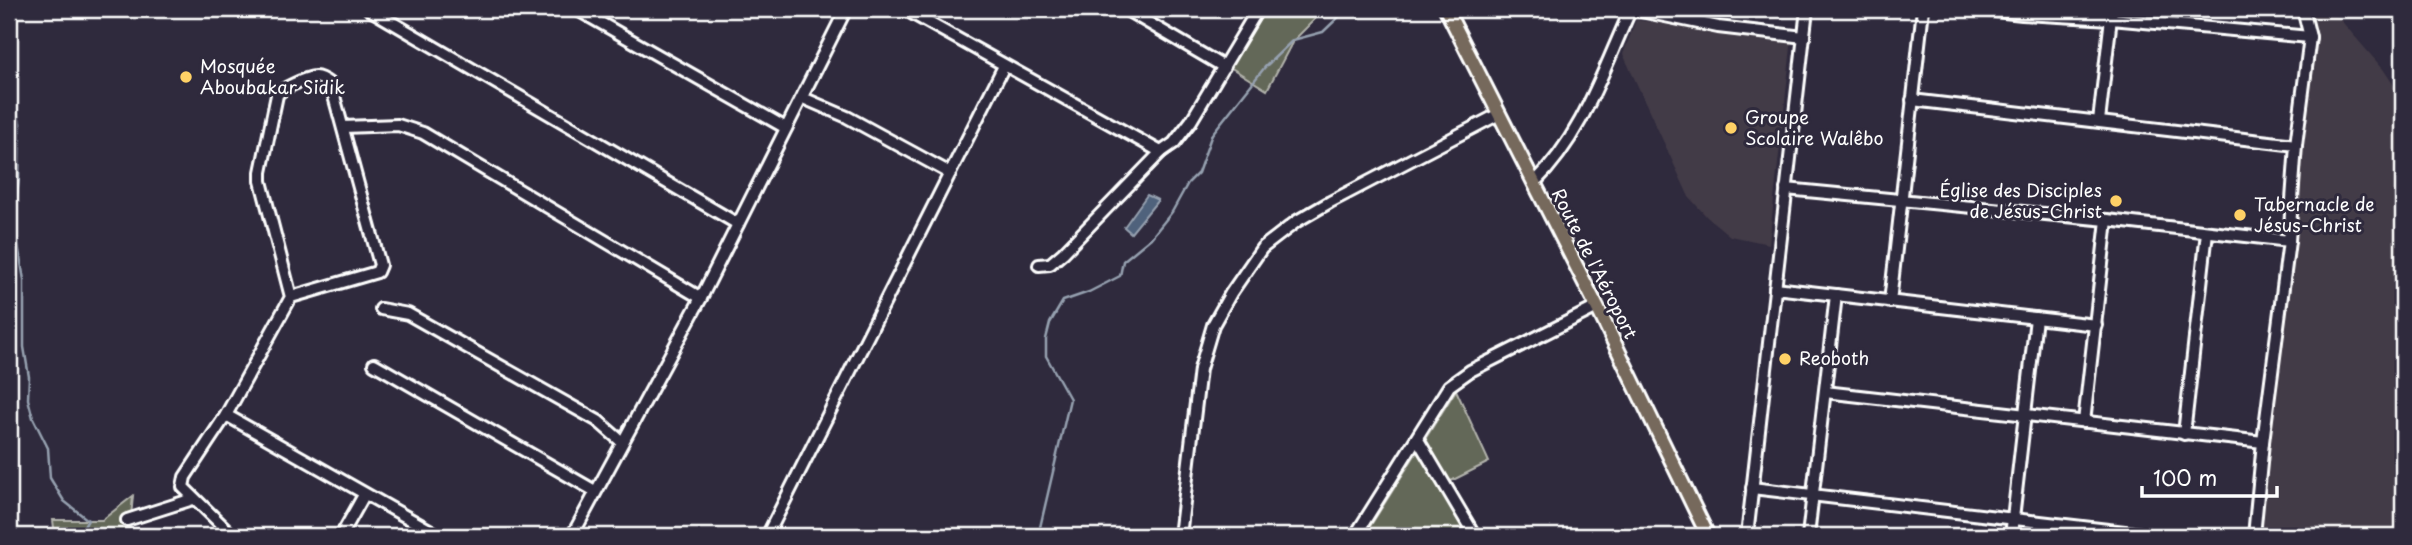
<svg xmlns="http://www.w3.org/2000/svg" width="2412" height="545" font-family="'Playpen Sans',sans-serif">
	<rect width="100%" height="100%" fill="#2f2a3d"/>
	<filter id="ink" filterUnits="userSpaceOnUse"><feTurbulence type="fractalNoise" baseFrequency=".0143" numOctaves="2"/><feDisplacementMap in="SourceGraphic" scale="14" xChannelSelector="R" yChannelSelector="G"/><feConvolveMatrix kernelMatrix="1 2 1 2 8 2 1 2 1" color-interpolation-filters="sRGB"/></filter>
	<g filter="url(#ink)">
		<g fill="#423a46">
			<polygon points="2306,9 2331,9 2383,69 2403,99 2403,536 2249,536"/>
			<polygon points="1636,20 1792,38 1769,244 1730,236 1707,217 1689,197 1623,54"/>
		</g>
		<g fill="#646758" stroke="#b2b3ac" stroke-width="2">
			<polygon points="1255,9 1325,9 1293,41 1267,90 1225,64"/>
			<polygon points="1456,390 1489,462 1451,481 1479,536 1364,536"/>
			<polygon points="133,496 129,536 55,536 53,520 102,520"/>
		</g>
		<polygon fill="#50627b" stroke="#96a1b0" stroke-width="2" points="1147,195 1158,200 1131,233 1124,227"/>
		<g fill="none" stroke-linecap="round" stroke-linejoin="round">
			<g stroke="#96a1b0" stroke-width="2.5">
				<polyline points="9,85 20,123 19,178 14,221 24,280 24,347 29,377 28,399 33,418 48,448 50,478 64,501 88,520 81,532 89,536"/>
				<polyline points="1038,536 1070,399 1046,356 1046,339 1050,323 1063,301 1089,292 1120,276 1123,261 1151,238 1172,212 1188,183 1198,173 1212,134 1265,67 1293,40 1323,32 1347,9"/>
			</g>
			<defs>
				<g id="minor">
					<polyline points="369,9 738,224"/>
					<polyline points="576,9 786,128"/>
					<polyline points="904,9 1161,152"/>
					<polyline points="1125,9 1224,67"/>
					<polyline points="1614,9 1631,9 1718,27 1804,37"/>
					<polyline points="1978,9 2022,14 2111,19 2310,37"/>
					<polyline points="803,98 847,117 950,173"/>
					<polyline points="1912,100 2296,145"/>
					<polyline points="2099,121 2112,9"/>
					<polyline points="343,127 398,125 423,133 701,298"/>
					<path d="M1534 183C1583 135 1603 70 1631 9"/>
					<polyline points="1786,189 2107,220 2289,241"/>
					<polyline points="1039,265 1050,264 1063,253 1161,152 1174,143 1191,121 1258,9"/>
					<polyline points="1775,288 2096,325"/>
					<polyline points="1890,302 1923,9"/>
					<polyline points="381,309 408,314 598,421 622,442"/>
					<polyline points="374,364 595,491"/>
					<polyline points="1825,392 2263,442"/>
					<polyline points="226,415 440,536"/>
					<polyline points="2084,422 2107,220"/>
					<polyline points="2184,434 2207,232"/>
					<polyline points="1417,438 1475,536"/>
					<polyline points="1752,488 2159,536"/>
					<polyline points="127,520 193,499"/>
					<path d="M233 536 183 487 185 477 226 415 291 297 377 272 380 265 331 85C327 82 321 77 315 77 306 78 282 88 277 95L261 172V181L291 297"/>
					<polyline points="341,536 364,495"/>
					<polyline points="572,536 701,298 846,9"/>
					<polyline points="767,536 1004,66"/>
					<polyline points="1180,536 1200,369 1213,325 1231,293 1262,248 1297,221 1330,202 1499,114"/>
					<polyline points="1355,536 1449,386 1470,371 1597,307"/>
					<polyline points="1747,536 1807,9"/>
					<polyline points="1808,536 1836,295"/>
					<polyline points="2011,536 2036,318"/>
					<polyline points="2254,536 2263,442 2289,241 2296,145 2310,37 2303,9"/>
				</g>
				<polyline id="major" points="1446,9 1597,307 1708,536"/>
			</defs>
			<use href="#minor" stroke="#fff" stroke-width="16"/>
			<use href="#major" stroke="#fff" stroke-width="18"/>
			<use href="#minor" stroke="#2f2a3d" stroke-width="10"/>
			<use href="#major" stroke="#76695c" stroke-width="12"/>
		</g>
	</g>
	<g fill="#ffd166" stroke="#2f2a3d" stroke-width="2.5">
		<circle cx="186" cy="77" r="7"/>
		<circle cx="1731" cy="128" r="7"/>
		<circle cx="2116" cy="201" r="7"/>
		<circle cx="2240" cy="215" r="7"/>
		<circle cx="1785" cy="359" r="7"/>
	</g>
	<g text-anchor="middle" stroke-width="6" stroke-linejoin="round" paint-order="stroke">
		<g font-size="18" fill="#fff" stroke="#2f2a3d" text-anchor="start">
			<text x="200" y="73">Mosquée<tspan x="200" dy="21">Aboubakar Sidik</tspan></text>
			<text x="1745" y="124">Groupe<tspan x="1745" dy="21">Scolaire Walêbo</tspan></text>
			<text x="2102" y="197" text-anchor="end">Église des Disciples<tspan x="2102" dy="21">de Jésus-Christ</tspan></text>
			<text x="2254" y="211">Tabernacle de<tspan x="2254" dy="21">Jésus-Christ</tspan></text>
			<text x="1799" y="365">Reoboth</text>
		</g>
		<g font-size="18" fill="#fff" stroke="#2f2a3d">
			<text transform="translate(1594 264) rotate(63)" y="6">Route de l'Aéroport</text>
		</g>
	</g>
	<rect width="2412" height="545" fill="none" stroke="#2f2a3d" stroke-width="35"/>
	<rect x="18" y="18" width="2377" height="510" fill="none" stroke="#fff" stroke-width="2.5" filter="url(#ink)"/>
	<path d="M2142 486v10h135v-10" fill="none" stroke="#ffffff" stroke-width="3.5"/>
	<text x="2153" y="486" font-size="21" fill="#ffffff" stroke="#2f2a3d" stroke-width="5" paint-order="stroke">100 m</text>
</svg>
